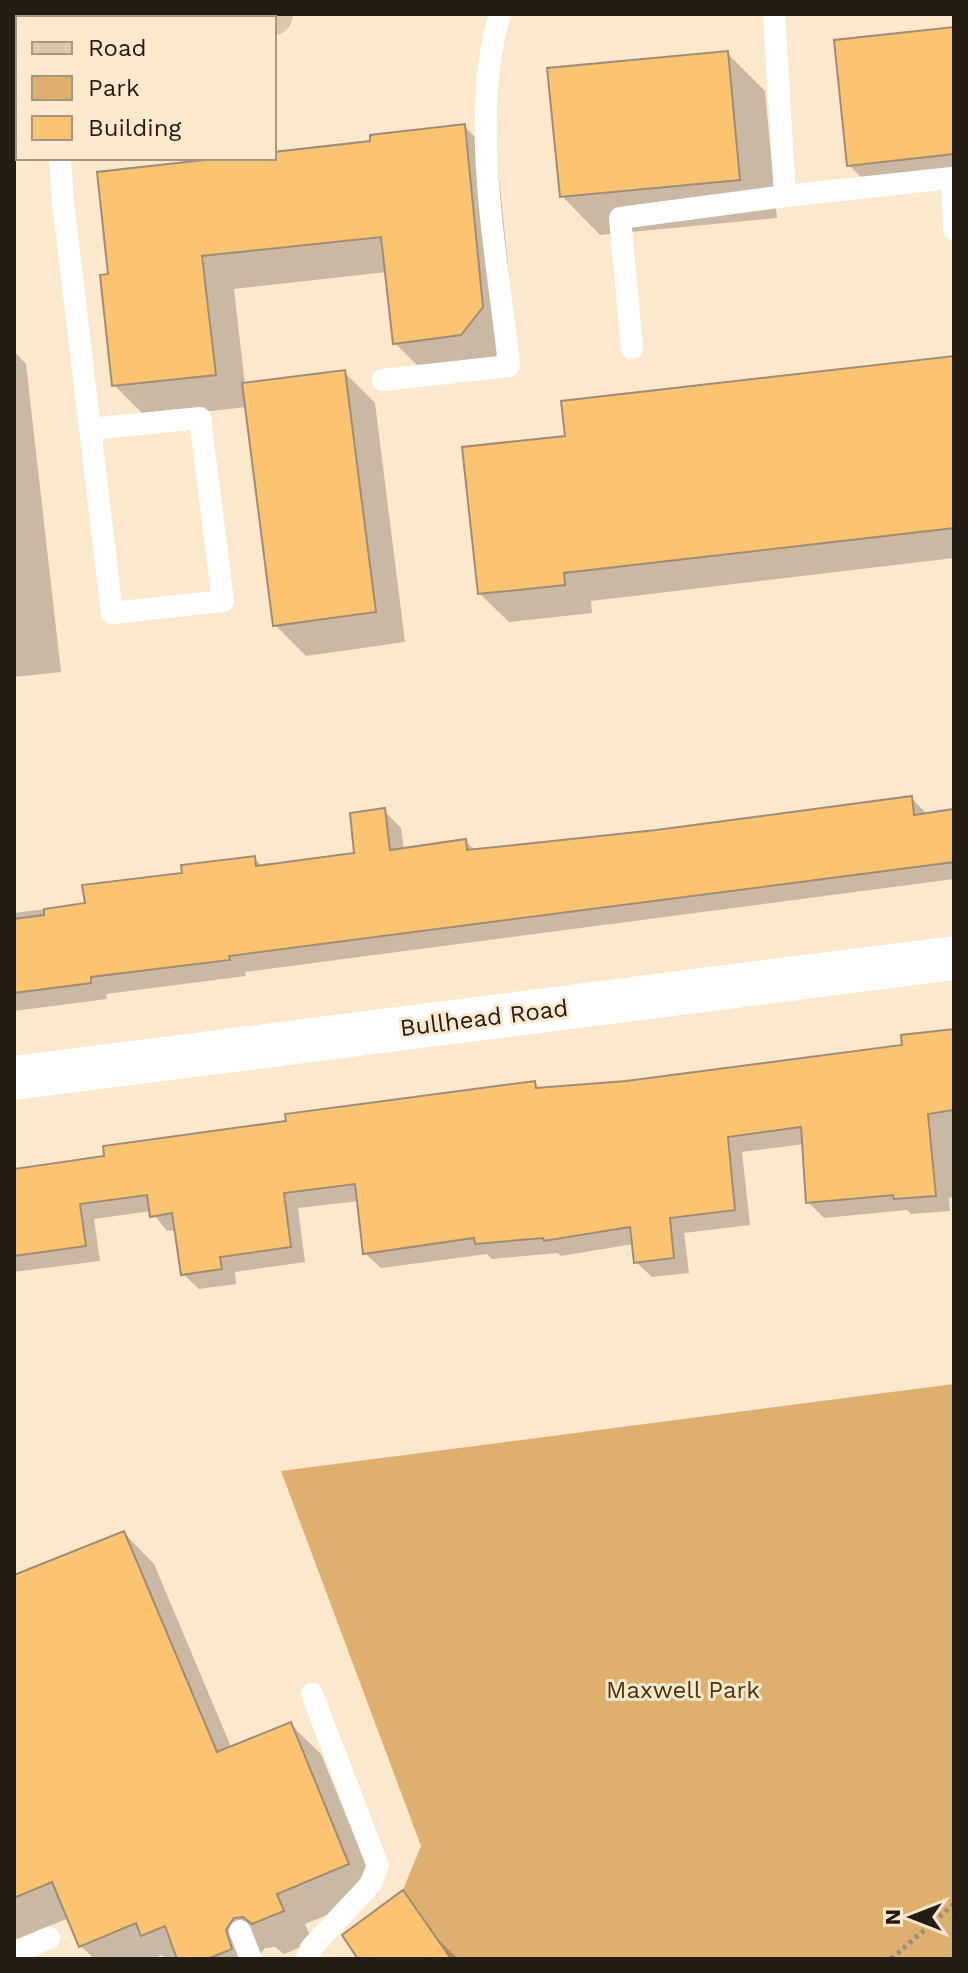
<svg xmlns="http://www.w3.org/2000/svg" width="968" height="1973" font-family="'Work Sans',sans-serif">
	<rect width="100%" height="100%" fill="#fce8cd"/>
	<polygon fill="#deaf6d" points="954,1384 954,1959 451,1959 403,1890 421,1846 281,1471"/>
	<g fill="#0003">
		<polygon points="954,29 954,185 877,193 849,165"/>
		<polygon points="727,53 765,91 777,218 600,235 562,196"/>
		<polygon points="464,126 497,159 516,341 494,368 428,376 395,343 387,272 234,289 245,385 344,372 375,403 405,642 306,656 275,625 247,407 147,418 114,385 110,275 240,158 274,158 274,154 372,143"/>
		<polygon points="14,351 26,364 61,672 14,677"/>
		<polygon points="954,358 954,558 591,601 592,613 509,622 480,594 567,437"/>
		<polygon points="911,798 927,814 954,811 954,879 245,972 246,976 106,994 107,999 14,1011 14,913 87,904 254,858 263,867 357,855 384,811 401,828 404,850 465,841 476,851 656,832"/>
		<polygon points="954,1031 954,1197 949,1198 950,1211 911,1214 907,1210 824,1218 808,1202 804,1144 742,1152 750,1225 684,1233 689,1273 652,1277 636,1262 634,1244 561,1256 558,1253 492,1259 487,1254 381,1268 365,1253 359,1201 298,1208 305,1262 235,1272 236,1284 199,1289 183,1274 177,1230 167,1231 151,1211 94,1219 100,1261 14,1272 14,1171 106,1158 288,1123 534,1083 541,1090 626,1082 905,1046"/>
		<polygon points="124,1533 154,1564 232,1749 290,1724 321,1754 378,1894 305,1924 313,1942 284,1954 275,1947 265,1948 257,1959 166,1959 162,1955 152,1959 94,1959 81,1946 69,1918 14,1940 14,1577"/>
		<polygon points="430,1931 458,1959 368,1959"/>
	</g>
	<g fill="#fcc371" stroke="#9f8d74" stroke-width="2">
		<polygon points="954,27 954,154 847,166 834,40"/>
		<polygon points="728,51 740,180 560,197 547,68"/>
		<polygon points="465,124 483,307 461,335 393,344 381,237 202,256 216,375 112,386 100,275 108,274 97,172 222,158 274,158 274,152 370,141 370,135"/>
		<polygon points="954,356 954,528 564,573 565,585 478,594 462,447 565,436 561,401"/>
		<polygon points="345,370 376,612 273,626 242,383"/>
		<polygon points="912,796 914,815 954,809 954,862 229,956 230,960 91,977 91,983 14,993 14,919 44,915 44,909 85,903 82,885 182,873 181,865 255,856 256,866 354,853 350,813 385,808 390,850 466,839 467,850 656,830"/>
		<polygon points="954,1029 954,1110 928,1114 936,1196 894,1199 893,1195 806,1203 801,1127 728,1137 735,1210 670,1218 674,1258 634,1263 630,1227 544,1241 543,1238 475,1244 474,1238 363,1254 355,1184 284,1193 291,1247 220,1257 222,1269 181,1275 172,1213 150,1217 147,1195 80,1204 86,1246 14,1256 14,1169 104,1156 103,1146 286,1121 285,1114 535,1081 536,1088 626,1081 902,1045 901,1035"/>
		<polygon points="124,1531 217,1752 291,1722 349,1864 277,1894 284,1911 252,1924 243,1917 234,1918 226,1930 232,1949 207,1959 177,1959 165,1926 141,1936 136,1923 79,1947 52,1882 14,1898 14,1575"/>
		<polygon points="403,1890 451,1959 358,1959 342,1935"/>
	</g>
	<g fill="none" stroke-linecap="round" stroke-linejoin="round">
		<polyline stroke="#9d8e7b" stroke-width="5" stroke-dasharray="4 4" stroke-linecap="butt" points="891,1959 954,1904"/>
		<g stroke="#fff" stroke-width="22">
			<polyline points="60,158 63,202 112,613 223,601 200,418 91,429"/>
			<polyline points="785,196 952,178 954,230"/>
			<polyline points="632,348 620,218 785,196 774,14"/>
			<path d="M383 380 509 366C498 257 468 119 500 14"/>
			<polyline points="240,1931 251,1959"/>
			<polyline points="14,1953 49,1938"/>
			<polyline points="307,1959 311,1948 370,1885 378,1866 312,1694"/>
		</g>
		<polyline stroke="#fff" stroke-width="44" points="14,1078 954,958"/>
		<g stroke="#dac8a8" stroke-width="44">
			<polyline points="236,18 271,14"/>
			<polyline points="14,42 18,41"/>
		</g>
	</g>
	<g text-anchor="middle" stroke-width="6" stroke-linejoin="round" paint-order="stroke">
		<g font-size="24" fill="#251d13" stroke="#fce8cd">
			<text transform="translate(484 1018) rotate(-7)" y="8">Bullhead Road</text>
		</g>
		<g font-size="24" fill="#4b3511" stroke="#fce8cd">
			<text x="683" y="1698">Maxwell Park</text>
		</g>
	</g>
	<rect width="968" height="1973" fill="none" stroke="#251d13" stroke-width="32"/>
	<rect x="16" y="16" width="260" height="144" fill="#fce8cd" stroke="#a69783" stroke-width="2"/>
	<rect x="32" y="42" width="40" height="12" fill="#dac8a8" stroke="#a69783" stroke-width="2"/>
	<text x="88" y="56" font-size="24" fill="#251d13">Road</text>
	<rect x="32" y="76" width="40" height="24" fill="#deaf6d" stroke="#a69783" stroke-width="2"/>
	<text x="88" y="96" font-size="24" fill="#251d13">Park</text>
	<rect x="32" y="116" width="40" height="24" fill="#fcc371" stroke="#a69783" stroke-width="2"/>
	<text x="88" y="136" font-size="24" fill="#251d13">Building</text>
	<g transform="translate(912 1917) rotate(270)" stroke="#fce8cd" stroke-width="6" paint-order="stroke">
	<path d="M0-6L14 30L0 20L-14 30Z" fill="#251d13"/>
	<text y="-12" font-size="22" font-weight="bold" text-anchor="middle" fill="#251d13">N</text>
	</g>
</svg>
